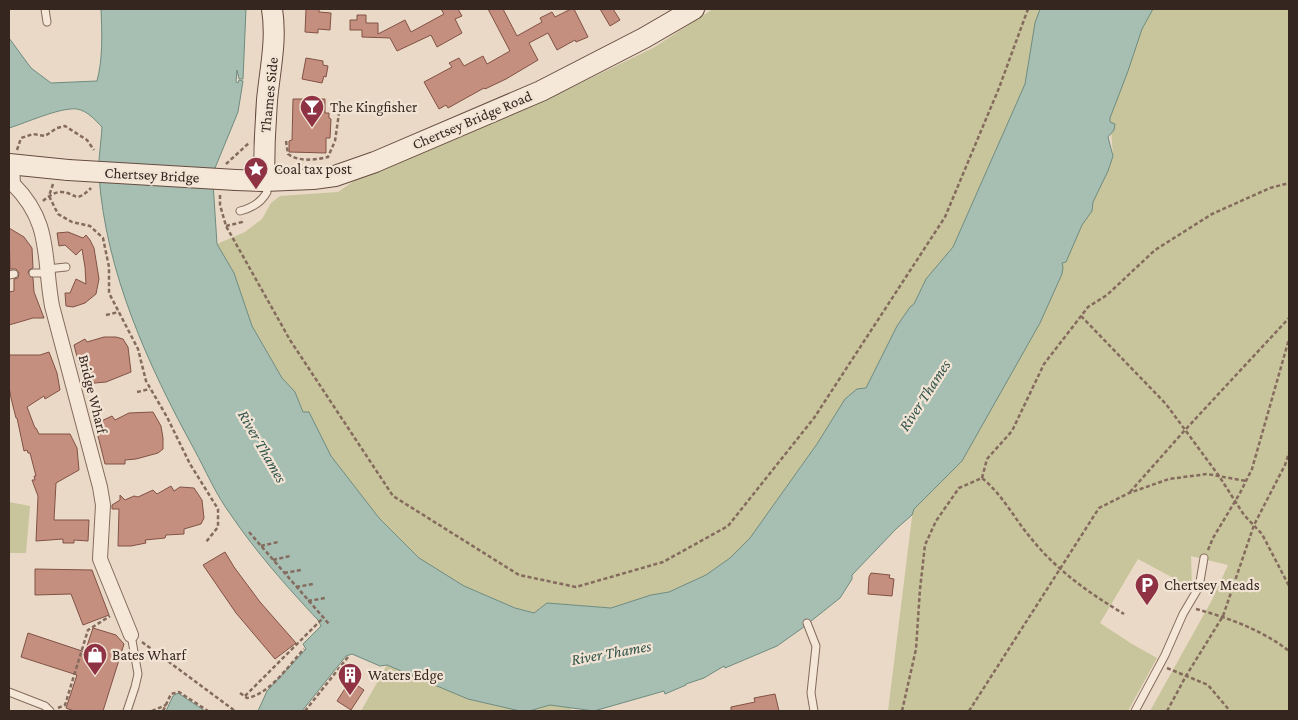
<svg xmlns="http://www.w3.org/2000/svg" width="1298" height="720" font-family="'Crimson Pro',serif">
	<rect width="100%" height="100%" fill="#ead9c6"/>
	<g fill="#c8c49b">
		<polygon points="713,9 1039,9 1025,84 953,247 926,279 914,304 910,307 897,326 866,388 857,389 845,399 817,444 750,538 730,558 706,575 669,592 651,595 611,608 547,603 534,613 515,608 464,586 419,558 379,518 331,456 309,412 303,412 295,392 282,378 252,326 234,273 217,244 245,232 262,219 271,203 280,196 338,192 361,176 554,96 653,48"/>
		<polygon points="1153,9 1289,9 1289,711 1150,711 1212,600 1228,565 1191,556 1192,588 1138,559 1100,623 1132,644 1157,658 1128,711 888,711 913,509 962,461 1113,156 1110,118 1142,29"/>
		<polygon points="9,502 30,506 26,553 9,553"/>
		<polygon points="387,665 468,699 520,711 361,711"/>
		<polygon points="550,705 572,708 570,711 529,711"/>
	</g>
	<g fill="#a7beb3" stroke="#6e8c7f">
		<path d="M101 9H246L243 79H239L237 70 236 82 238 83 239 80 243 81 238 112 215 168H214L213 183 217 244 234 273 252 326 282 378 295 392 303 412H309L331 456 379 518 419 558 464 586 515 608 534 613 547 603 611 608 651 595 669 592 706 575 730 558 750 538 817 444 845 399 857 389 866 388 897 326 910 307 914 304 926 279 953 247 1025 84 1035 23 1040 9H1153L1142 29 1128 71 1110 118V122L1115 124 1114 130 1108 137 1113 156 1108 171 1093 202 1092 211 1082 225 1066 262 1062 263 1063 267 1062 274 1040 323 962 461 914 509 912 515 896 529 852 575V579L840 598 801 629 777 646 725 668 724 666 704 678 686 684V685L665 694 664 691 594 711 550 705 529 711H520L468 699 387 665 380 666 352 654 346 656 302 711H258L267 691 306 649 303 644 321 626 318 620C287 587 256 552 231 515 216 495 206 471 194 449 148 365 106 273 99 176 98 160 101 144 102 127 95 120 88 111 77 109 60 107 26 123 9 128V38L31 68 51 83 97 81C103 59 102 33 101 9Z"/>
		<polygon points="178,693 205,711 166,711 173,696"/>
	</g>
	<g fill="#c58f7f" stroke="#815245">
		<polygon points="306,9 319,9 319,12 331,13 330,30 318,29 318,33 305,32"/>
		<polygon points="441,9 458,9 462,16 455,19 462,33 437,47 431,35 397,51 390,38 362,37 362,30 350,30 350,20 357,20 357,15 366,15 366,23 378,23 378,34 405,20 411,32 444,14"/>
		<polygon points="488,9 503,9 517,36 542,22 540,18 552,12 555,17 571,9 574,9 588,37 576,42 575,40 557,50 548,33 529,43 538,60 506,79 485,89 484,88 448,108 446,105 439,109 424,82 452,67 449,63 459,58 464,66 483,56 487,64 510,51"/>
		<polygon points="600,9 613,9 620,20 610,26"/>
		<polygon points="306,58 323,61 323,65 328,66 326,77 324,76 322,83 302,79"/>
		<polygon points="293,99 325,99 325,113 329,113 329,118 331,119 330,138 326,138 326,153 289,152 289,141 292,140"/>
		<polygon points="9,228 24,237 32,248 33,268 29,270 28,273 33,278 34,292 44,318 33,318 9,325 9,292 14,291 14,279 18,278 19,273 16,269 10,269"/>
		<polygon points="68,232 83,238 86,235 90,240 94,248 99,279 96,294 85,303 73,307 66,306 65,293 70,293 76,279 86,284 85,267 82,249 76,255 65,245 59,246 57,233"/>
		<polygon points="104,337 116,337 123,339 128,347 131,372 106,382 84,384 74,345 85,339 87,342"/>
		<polygon points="49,352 57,373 60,390 45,399 44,396 27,407 35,428 36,428 39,434 70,434 77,448 79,470 56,483 54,520 89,520 88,541 74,540 74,543 63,543 63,539 36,541 38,496 32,480 35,480 34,476 36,476 30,453 28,453 27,450 24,451 17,418 16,418 11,398 9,387 9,355 40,355"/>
		<polygon points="153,412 161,426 163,438 163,449 158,453 136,459 125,460 125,464 105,464 95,424 112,416 115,420 129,413"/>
		<polygon points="171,486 174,491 180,487 194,488 202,500 204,518 201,524 184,529 184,534 166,535 165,538 145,540 146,543 131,546 118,546 119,509 112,509 112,505 120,500 120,495 125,500 134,496 138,497 153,490 157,494"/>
		<polygon points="225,552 234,567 260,602 296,643 275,659 236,613 203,565"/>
		<polygon points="35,569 92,570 109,615 83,625 71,594 35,595"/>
		<polygon points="871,573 890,575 889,578 894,579 892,596 868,594 869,577"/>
		<polygon points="93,628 116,635 124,644 103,711 74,711 66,708 77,675 21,657 28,633 85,652"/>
		<polygon points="355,684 364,690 351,710 337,701 346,687 351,690"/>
		<polygon points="775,694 779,711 731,711 731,707 755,702 754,698"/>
	</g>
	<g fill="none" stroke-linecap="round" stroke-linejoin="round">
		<defs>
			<g id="lane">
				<polyline points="45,9 47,22"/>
				<path d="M240 211C252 208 261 203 267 192L265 184"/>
				<polyline points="47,269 66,267"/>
				<polyline points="33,273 47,273"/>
				<polyline points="9,275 14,274"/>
				<polyline points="807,623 816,646 811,693 814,711"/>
				<polyline points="9,692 45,706 50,711"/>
				<polyline points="127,711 135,687 138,674 131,635"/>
				<polyline points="1135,711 1165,655 1183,614 1199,587 1204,558"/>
			</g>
			<path id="street" d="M12 164 13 184C52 223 43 256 52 306L100 487 103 505 100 559 131 635"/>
			<g id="secondary">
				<polyline points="9,164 68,170"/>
				<polyline points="236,180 264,181 313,179 335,176 375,162 541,91 644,38 694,9"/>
				<path d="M264 181C264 154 265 127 267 100 270 69 277 40 272 9"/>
			</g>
		</defs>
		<use href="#lane" stroke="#846b5d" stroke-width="9"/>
		<use href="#street" stroke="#846b5d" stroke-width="16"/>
		<use href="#secondary" stroke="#664c40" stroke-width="22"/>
		<g stroke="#846b5d" stroke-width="2.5" stroke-dasharray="4 2.5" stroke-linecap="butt">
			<path d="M286 141 288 154C299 162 315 160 328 157L335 141 341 99"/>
			<polyline points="17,150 21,138 33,134 45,136 57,128 65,126 87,140 94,150"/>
			<polyline points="226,164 250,142"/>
			<polyline points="53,184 49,196 58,214 72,222 90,226 103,238 109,267 109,293 138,349 146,381 167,417 190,464 218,509 218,527 206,542"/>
			<polyline points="220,195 220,205 226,226 290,340 393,496 519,575 576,587 663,562 728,526 814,418 945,217 999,88 1028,9"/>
			<path d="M43 201C48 197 54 192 61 192 76 192 74 205 91 188"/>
			<polyline points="226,226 242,222 241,219"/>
			<polyline points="106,315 119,312"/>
			<polyline points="1081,316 1166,404 1219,476 1244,515 1262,534 1289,586"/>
			<polyline points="137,392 150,389"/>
			<polyline points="982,478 987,459 1012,431 1044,364 1088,307 1107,295 1155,250 1212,214 1270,188 1289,183"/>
			<polyline points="1130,492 1185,430 1289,318"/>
			<polyline points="249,532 329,624"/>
			<polyline points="261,546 278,542"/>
			<polyline points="1208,550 1213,538 1240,493 1252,469 1289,339"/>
			<polyline points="273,560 290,556"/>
			<polyline points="284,573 301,570"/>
			<polyline points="296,587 313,584"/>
			<polyline points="308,601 325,598"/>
			<path d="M1196 609C1229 618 1262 630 1289 651"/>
			<polyline points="142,642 235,711"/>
			<polyline points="1167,668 1208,685 1230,711"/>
			<path d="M240 693 247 698C270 694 289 665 304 649"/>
			<polyline points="245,696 323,618"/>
			<polyline points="58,708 65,705 88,630 110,616"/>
			<polyline points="152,711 166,705"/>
			<polyline points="163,711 171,694 179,692 208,711"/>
			<polyline points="305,711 348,657"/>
			<path d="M902 711 916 649 920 589 925 545 936 521 959 488 982 478C1002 494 1014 518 1030 537 1056 570 1089 593 1124 614"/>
			<polyline points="969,711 1099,508 1129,493 1169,479 1207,474 1246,481"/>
			<polyline points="1167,711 1186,676 1223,616 1254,525 1285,465 1289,453"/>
		</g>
		<use href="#lane" stroke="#f6e8d8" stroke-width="7"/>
		<use href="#street" stroke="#f6e8d8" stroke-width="14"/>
		<use href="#secondary" stroke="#f6e8d8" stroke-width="20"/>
		<defs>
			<polyline id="secondary-bridge" points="68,170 236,180"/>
		</defs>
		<use href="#secondary-bridge" stroke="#664c40" stroke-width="22" stroke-linecap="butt"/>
		<use href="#secondary-bridge" stroke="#f6e8d8" stroke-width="20"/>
	</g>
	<defs>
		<symbol id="bar-pin" viewBox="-11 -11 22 30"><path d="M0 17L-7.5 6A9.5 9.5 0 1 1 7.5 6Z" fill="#8e3244" stroke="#f2e4d5"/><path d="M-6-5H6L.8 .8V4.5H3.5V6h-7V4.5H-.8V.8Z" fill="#fff"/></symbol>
		<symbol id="sight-pin" viewBox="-11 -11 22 30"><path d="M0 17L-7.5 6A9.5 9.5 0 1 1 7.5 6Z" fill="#8e3244" stroke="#f2e4d5"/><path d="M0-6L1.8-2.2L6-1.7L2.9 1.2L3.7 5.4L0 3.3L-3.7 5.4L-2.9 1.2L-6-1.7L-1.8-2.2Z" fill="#fff"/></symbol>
		<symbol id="parking-pin" viewBox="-11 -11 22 30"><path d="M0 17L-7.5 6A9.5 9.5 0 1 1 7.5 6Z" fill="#8e3244" stroke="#f2e4d5"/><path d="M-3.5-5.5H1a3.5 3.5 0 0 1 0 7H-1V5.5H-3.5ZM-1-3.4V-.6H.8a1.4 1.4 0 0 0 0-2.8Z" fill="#fff"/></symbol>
		<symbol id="shop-pin" viewBox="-11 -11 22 30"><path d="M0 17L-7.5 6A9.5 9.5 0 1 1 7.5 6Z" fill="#8e3244" stroke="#f2e4d5"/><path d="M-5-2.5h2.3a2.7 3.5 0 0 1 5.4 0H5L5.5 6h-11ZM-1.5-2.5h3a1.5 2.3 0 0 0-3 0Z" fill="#fff"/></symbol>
		<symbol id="building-pin" viewBox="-11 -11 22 30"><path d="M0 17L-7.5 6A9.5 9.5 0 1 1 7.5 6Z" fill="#8e3244" stroke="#f2e4d5"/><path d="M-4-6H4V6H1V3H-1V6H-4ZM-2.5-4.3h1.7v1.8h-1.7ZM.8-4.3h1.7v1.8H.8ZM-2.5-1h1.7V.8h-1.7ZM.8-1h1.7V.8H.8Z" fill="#fff"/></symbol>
	</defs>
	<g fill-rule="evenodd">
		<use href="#bar-pin" x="298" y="93" width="28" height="38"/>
		<use href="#sight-pin" x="242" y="155" width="28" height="38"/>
		<use href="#parking-pin" x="1133" y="571" width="28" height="38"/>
		<use href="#shop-pin" x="81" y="641" width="28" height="38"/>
		<use href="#building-pin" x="336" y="661" width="28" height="38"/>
	</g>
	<g text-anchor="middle" stroke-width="4.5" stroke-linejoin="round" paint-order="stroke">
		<g font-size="15" fill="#362620" stroke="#f2e4d5">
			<text transform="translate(269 95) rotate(-84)" y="5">Thames Side</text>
			<text transform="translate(472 120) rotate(-23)" y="5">Chertsey Bridge Road</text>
			<text transform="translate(152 175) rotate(3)" y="5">Chertsey Bridge</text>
			<text transform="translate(93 394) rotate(76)" y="5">Bridge Wharf</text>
		</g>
		<g font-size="15" fill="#362620" stroke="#f2e4d5" text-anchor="start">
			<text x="330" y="112">The Kingfisher</text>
			<text x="274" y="174">Coal tax post</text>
			<text x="1164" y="590">Chertsey Meads</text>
			<text x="112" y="660">Bates Wharf</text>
			<text x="368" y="680">Waters Edge</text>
		</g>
		<g font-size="16" font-style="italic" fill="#30544b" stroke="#f2e4d5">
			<text transform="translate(924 395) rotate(-57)" y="6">River Thames</text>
			<text transform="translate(263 446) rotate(60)" y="6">River Thames</text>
			<text transform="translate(611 652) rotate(-10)" y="6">River Thames</text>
		</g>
	</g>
	<rect width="1298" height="720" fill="none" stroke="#362620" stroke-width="20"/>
</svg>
